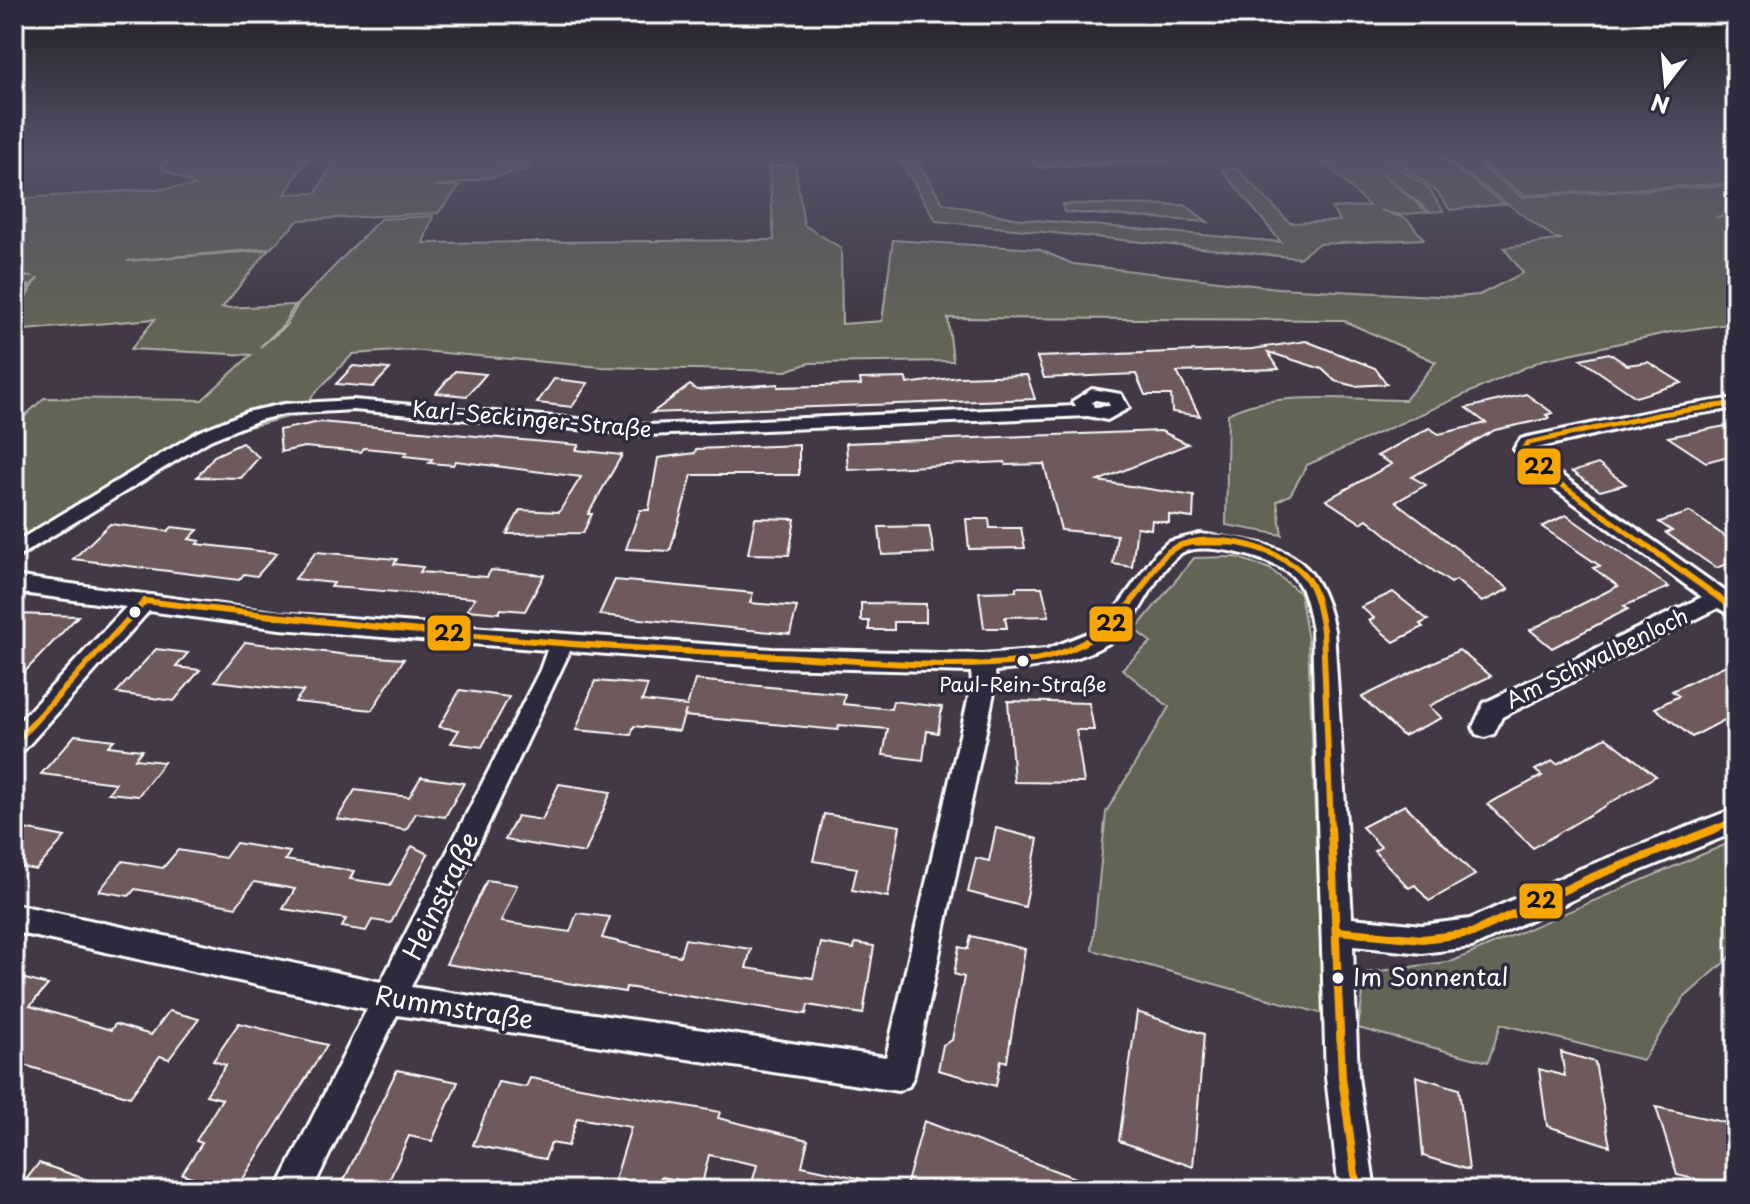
<svg xmlns="http://www.w3.org/2000/svg" width="1750" height="1204" font-family="'Playpen Sans',sans-serif">
	<rect width="100%" height="100%" fill="#423846"/>
	<filter id="ink" filterUnits="userSpaceOnUse"><feTurbulence type="fractalNoise" baseFrequency=".0125" numOctaves="2"/><feDisplacementMap in="SourceGraphic" scale="16" xChannelSelector="R" yChannelSelector="G"/><feConvolveMatrix kernelMatrix="1 2 1 2 8 2 1 2 1" color-interpolation-filters="sRGB"/></filter>
	<g filter="url(#ink)">
		<g fill="#636456" stroke="#b1b2aa" stroke-width="2">
			<path d="M235 154H310L285 194 316 193 338 154H502L497 163H532L528 171C496 174 467 184 435 186H460L438 213 299 220 271 248 127 261 268 250 222 308 295 305 283 326 260 347 286 326 298 304 380 219 433 216 423 243 774 240 769 167 795 165 804 225 841 248 842 324 882 321 893 240 1038 249 1073 264 1278 288 1456 297 1479 295 1523 273 1504 248 1562 239 1555 238 1438 154H1464L1522 197 1736 185V215L1715 217 1736 216V323L1671 332 1542 360 1307 465 1290 495 1277 501 1282 535 1226 525 1228 414C1271 390 1354 400 1405 400L1436 362 1342 320 948 318 953 361 809 363 786 371 601 367 411 350 353 354 313 395 304 413 241 429 188 451 14 563V426L44 398 202 400 251 355 131 349 155 319 14 331V289L30 287 21 301 23 302 38 278 31 285 14 288V278L33 276 14 277V199L197 186 161 168 166 161 232 158Z"/>
			<polygon points="1027,154 1260,154 1039,168"/>
			<polygon points="1308,154 1381,154 1429,189 1443,211 1430,212 1380,172 1427,212 1399,215 1380,210 1407,219 1424,239 1318,244 1299,258 936,221 901,161 925,164 920,166 943,203 1013,218 1281,242 1221,169 1237,169 1290,223 1340,221 1331,208 1369,206 1329,167"/>
			<polygon points="1389,154 1435,154 1504,204 1450,210 1438,193"/>
			<polygon points="1467,154 1728,154 1736,157 1736,183 1524,195"/>
			<polygon points="1062,204 1185,205 1208,222 1064,212"/>
			<polygon points="1236,557 1270,569 1300,593 1308,640 1323,1014 1092,950 1106,812 1169,707 1122,669 1151,642 1135,630 1194,558"/>
			<polygon points="1736,840 1736,952 1684,998 1643,1060 1501,1024 1488,1062 1358,1028 1366,973 1453,961"/>
		</g>
		<g fill="#6e5a5c" stroke="#fff" stroke-width="2">
			<polygon points="1306,341 1375,368 1387,384 1354,386 1335,381 1322,369 1268,352 1279,369 1177,372 1200,416 1172,412 1171,395 1145,395 1136,374 1044,378 1037,357 1252,349"/>
			<polygon points="1609,353 1627,365 1648,362 1682,383 1636,397 1580,359"/>
			<polygon points="353,366 390,369 373,387 336,384"/>
			<polygon points="455,371 486,374 467,396 436,393"/>
			<polygon points="1027,375 1035,399 652,413 690,385 697,390 778,384 778,387 861,385 860,379 906,378 907,384 958,377"/>
			<polygon points="554,379 588,383 572,407 537,403"/>
			<polygon points="1526,394 1553,413 1546,415 1550,418 1495,430 1412,477 1426,485 1396,502 1509,589 1482,602 1456,580 1451,583 1419,561 1367,519 1361,523 1326,500 1392,464 1377,456 1429,428 1439,434 1486,423 1466,408"/>
			<polygon points="320,422 579,445 576,450 622,455 588,514 592,514 583,533 507,534 520,510 559,512 581,477 456,461 453,465 429,463 432,459 404,456 407,452 364,448 361,452 304,447 281,452 279,430"/>
			<polygon points="1736,424 1736,454 1706,462 1668,437"/>
			<polygon points="1161,431 1188,444 1098,481 1194,496 1193,518 1169,515 1169,523 1152,520 1151,529 1137,527 1132,567 1113,564 1117,535 1061,530 1044,464 1006,465 1005,462 848,470 846,443"/>
			<polygon points="242,443 259,457 241,478 197,477 214,456"/>
			<polygon points="799,445 799,475 692,475 670,551 626,549 640,510 649,510 658,458 695,453 696,449"/>
			<polygon points="1598,464 1626,484 1600,491 1572,472"/>
			<polygon points="1690,512 1736,544 1736,561 1716,568 1666,533 1672,531 1659,522"/>
			<polygon points="1566,515 1669,587 1624,606 1628,609 1552,648 1530,630 1618,586 1593,568 1600,566 1542,527"/>
			<polygon points="755,518 795,519 789,555 748,554"/>
			<polygon points="966,519 989,519 990,528 1021,528 1025,548 969,549"/>
			<polygon points="110,524 168,531 172,527 198,530 189,539 200,541 197,544 277,553 257,576 244,574 239,580 73,559"/>
			<polygon points="929,526 934,553 882,555 879,527"/>
			<polygon points="316,552 397,559 394,564 423,567 420,572 487,577 491,570 544,575 525,611 501,609 499,613 467,610 475,598 331,587 334,583 295,579"/>
			<polygon points="615,580 753,593 750,603 797,607 790,634 599,615"/>
			<polygon points="1016,587 1042,587 1049,616 1005,617 1007,628 984,628 979,592 1016,591"/>
			<polygon points="1393,592 1428,620 1420,624 1423,627 1394,642 1369,621 1374,618 1361,607"/>
			<polygon points="861,603 926,604 926,622 894,622 894,630 869,630 869,621 861,621"/>
			<polygon points="14,614 78,616 14,683"/>
			<polygon points="245,642 348,655 404,659 372,710 295,702 303,691 215,681"/>
			<polygon points="156,649 188,653 176,667 200,670 174,701 116,693"/>
			<polygon points="1459,650 1491,676 1429,706 1442,718 1403,736 1362,697"/>
			<polygon points="1736,660 1736,714 1692,737 1655,708 1679,696 1672,691"/>
			<polygon points="695,680 845,694 843,704 891,709 893,701 942,707 938,733 927,731 923,760 883,755 888,729 839,725 838,730 684,716 686,710 679,731 634,726 631,735 576,730 595,681 648,685 642,701 687,706"/>
			<polygon points="460,690 509,697 482,747 451,743 459,730 439,727"/>
			<polygon points="1008,701 1089,703 1094,730 1076,730 1084,783 1014,782"/>
			<polygon points="75,735 114,740 108,746 142,750 135,759 164,762 138,796 108,793 116,783 41,774"/>
			<polygon points="1606,737 1656,776 1533,848 1487,804 1542,776 1535,770 1553,761 1557,764"/>
			<polygon points="421,777 464,783 445,817 416,813 406,830 337,819 355,790 409,797"/>
			<polygon points="559,784 611,792 585,853 505,840 517,816 542,820"/>
			<polygon points="1405,805 1475,875 1429,901 1415,885 1409,888 1374,851 1381,847 1362,827"/>
			<polygon points="824,814 900,826 888,897 852,890 857,868 813,861"/>
			<polygon points="14,827 65,837 36,870 14,866"/>
			<polygon points="996,828 1038,839 1025,907 968,892 976,858 989,861"/>
			<polygon points="236,843 290,852 285,860 354,871 350,879 390,885 412,846 428,854 391,923 372,920 366,931 342,927 346,919 283,909 295,889 254,882 236,907 135,889 129,896 99,891 123,861 163,868 178,850 225,858"/>
			<polygon points="487,880 517,885 501,922 570,932 577,913 610,917 602,938 680,956 685,939 751,949 746,968 813,978 821,943 854,949 855,943 874,946 863,1014 808,1005 806,1014 626,987 625,992 446,964"/>
			<polygon points="971,936 1025,949 1007,1062 1001,1060 996,1086 938,1070 943,1045 952,1040 964,977 954,974 959,947 968,949"/>
			<polygon points="14,976 48,985 30,1006 111,1030 115,1024 151,1035 169,1011 199,1019 169,1059 160,1056 130,1097 14,1062"/>
			<polygon points="1137,1012 1204,1034 1193,1167 1119,1141"/>
			<polygon points="239,1023 327,1045 236,1190 185,1190 193,1177 182,1174 202,1143 196,1141 222,1099 206,1095 226,1065 213,1061"/>
			<polygon points="1561,1052 1595,1062 1610,1146 1547,1126 1539,1069 1565,1076"/>
			<polygon points="397,1070 458,1082 432,1141 409,1136 385,1190 342,1184"/>
			<polygon points="1416,1076 1459,1089 1469,1170 1423,1156"/>
			<polygon points="530,1078 720,1112 718,1118 808,1140 802,1166 872,1181 871,1190 750,1190 757,1165 709,1155 702,1184 661,1177 658,1190 612,1190 631,1127 577,1118 568,1146 551,1143 545,1159 473,1145 498,1082 526,1087"/>
			<polygon points="1656,1107 1736,1125 1736,1190 1706,1190 1703,1181 1677,1175"/>
			<polygon points="924,1121 1101,1188 1101,1190 905,1190"/>
			<polygon points="39,1163 108,1187 108,1190 18,1190"/>
		</g>
		<g fill="none" stroke-linecap="round" stroke-linejoin="round">
			<defs>
				<g id="minor">
					<path d="M1092 389 1121 394 1129 408 1107 420 1088 416 648 435 353 410 284 414 259 420 210 440 14 559V543L198 432 247 412 284 404 353 400 648 425 1076 406 1073 401ZM1095 400 1108 402 1110 406 1094 407 1092 402Z"/>
					<polygon points="1736,398 1736,408 1662,419 1533,449 1551,468 1736,599 1736,618 1718,608 1502,717 1494,734 1485,737 1476,734 1473,727 1484,703 1702,597 1537,476 1514,449 1521,439 1528,437 1662,409"/>
					<path d="M1200 534C1276 545 1316 545 1334 630L1352 918 1422 925 1470 919 1580 869 1736 808V832L1600 887 1472 947 1422 953 1353 946 1358 1077 1375 1190H1339L1326 1077 1312 630C1308 612 1306 587 1290 574 1271 558 1201 539 1180 554 1149 577 1142 625 1107 644 1071 664 1035 668 995 671L996 683 914 1075 909 1086 898 1091 397 1015 312 1190H276L367 1009 14 932V904L381 982 540 670 547 650 280 629 149 611 23 751 14 754V727L126 607 14 592V576L280 613 772 649 982 654 1047 649 1093 631 1115 610 1156 553 1168 542ZM570 651 772 667 971 672 972 683 886 1057 411 987Z"/>
				</g>
			</defs>
			<use href="#minor" stroke="#fff" stroke-width="6"/>
			<use href="#minor" fill="#2f2a3d" fill-rule="evenodd"/>
			<defs>
				<g id="bus-1-far2">
					<polyline points="1194,543 1233,543"/>
					<polyline points="1642,543 1544,472 1523,449 1528,443 1662,414 1736,403"/>
				</g>
				<g id="bus-1-far1">
					<polyline points="1640,541 1736,610"/>
					<path d="M145 601C355 627 566 647 777 656 859 660 945 671 1027 661 1076 655 1114 628 1142 588 1150 576 1157 561 1168 552 1201 527 1280 546 1305 576 1317 591 1319 611 1323 630L1331 830"/>
					<polyline points="14,744 145,601"/>
					<polyline points="1712,830 1736,820"/>
				</g>
				<g id="bus-1">
					<polyline points="1331,828 1342,1077 1357,1190"/>
					<polyline points="1338,931 1422,939 1472,933 1590,878 1717,828"/>
				</g>
			</defs>
			<use href="#bus-1-far2" stroke="#2f2a3d" stroke-width="10"/>
			<use href="#bus-1-far1" stroke="#2f2a3d" stroke-width="12"/>
			<use href="#bus-1" stroke="#2f2a3d" stroke-width="14"/>
			<use href="#bus-1-far2" stroke="#f7a600" stroke-width="5"/>
			<use href="#bus-1-far1" stroke="#f7a600" stroke-width="6"/>
			<use href="#bus-1" stroke="#f7a600" stroke-width="8"/>
		</g>
	</g>
	<linearGradient id="sky" x2="0" y2="1"><stop stop-color="#241f26"/><stop offset="0.48" stop-color="#545368"/><stop offset="1" stop-color="#545368" stop-opacity="0"/></linearGradient>
	<rect width="1750" height="323" fill="url(#sky)"/>
	<g fill="#fff" stroke="#2f2a3d" stroke-width="3">
		<circle cx="135" cy="612" r="7"/>
		<circle cx="1023" cy="661" r="7"/>
		<circle cx="1338" cy="978" r="7"/>
	</g>
	<g text-anchor="middle" stroke-width="7" stroke-linejoin="round" paint-order="stroke">
		<g font-size="20" fill="#fff" stroke="#2f2a3d">
			<text x="1023" y="692">Paul-Rein-Straße</text>
		</g>
		<g font-size="22" fill="#fff" stroke="#2f2a3d">
			<text transform="translate(532 419) rotate(5)" y="8">Karl-Seckinger-Straße</text>
			<text transform="translate(1597 658) rotate(-26)" y="8">Am Schwalbenloch</text>
		</g>
		<g font-size="24" fill="#fff" stroke="#2f2a3d" text-anchor="start">
			<text x="1353" y="986">Im Sonnental</text>
		</g>
		<g font-size="26" fill="#fff" stroke="#2f2a3d">
			<text transform="translate(441 896) rotate(-64)" y="9">Heinstraße</text>
			<text transform="translate(454 1008) rotate(9)" y="9">Rummstraße</text>
		</g>
	</g>
	<g stroke="#2f2a3d" stroke-width="3">
		<rect x="1516" y="447" width="46" height="39" rx="8" fill="#f7a600"/>
		<rect x="1088" y="605" width="46" height="38" rx="8" fill="#f7a600"/>
		<rect x="426" y="614" width="46" height="38" rx="8" fill="#f7a600"/>
		<rect x="1518" y="882" width="46" height="38" rx="8" fill="#f7a600"/>
	</g>
	<g font-size="22" text-anchor="middle" font-weight="bold" fill="#111">
		<text x="1539" y="474">22</text>
		<text x="1111" y="631">22</text>
		<text x="449" y="641">22</text>
		<text x="1541" y="908">22</text>
	</g>
	<rect width="1750" height="1204" fill="none" stroke="#2f2a3d" stroke-width="48"/>
	<rect x="24" y="24" width="1702" height="1156" fill="none" stroke="#fff" stroke-width="3" filter="url(#ink)"/>
	<g transform="translate(1666 84) rotate(196)" stroke="#2f2a3d" stroke-width="6" paint-order="stroke">
	<path d="M0-6L14 30L0 20L-14 30Z" fill="#ffffff"/>
	<text y="-12" font-size="22" font-weight="bold" text-anchor="middle" fill="#ffffff">N</text>
	</g>
</svg>
